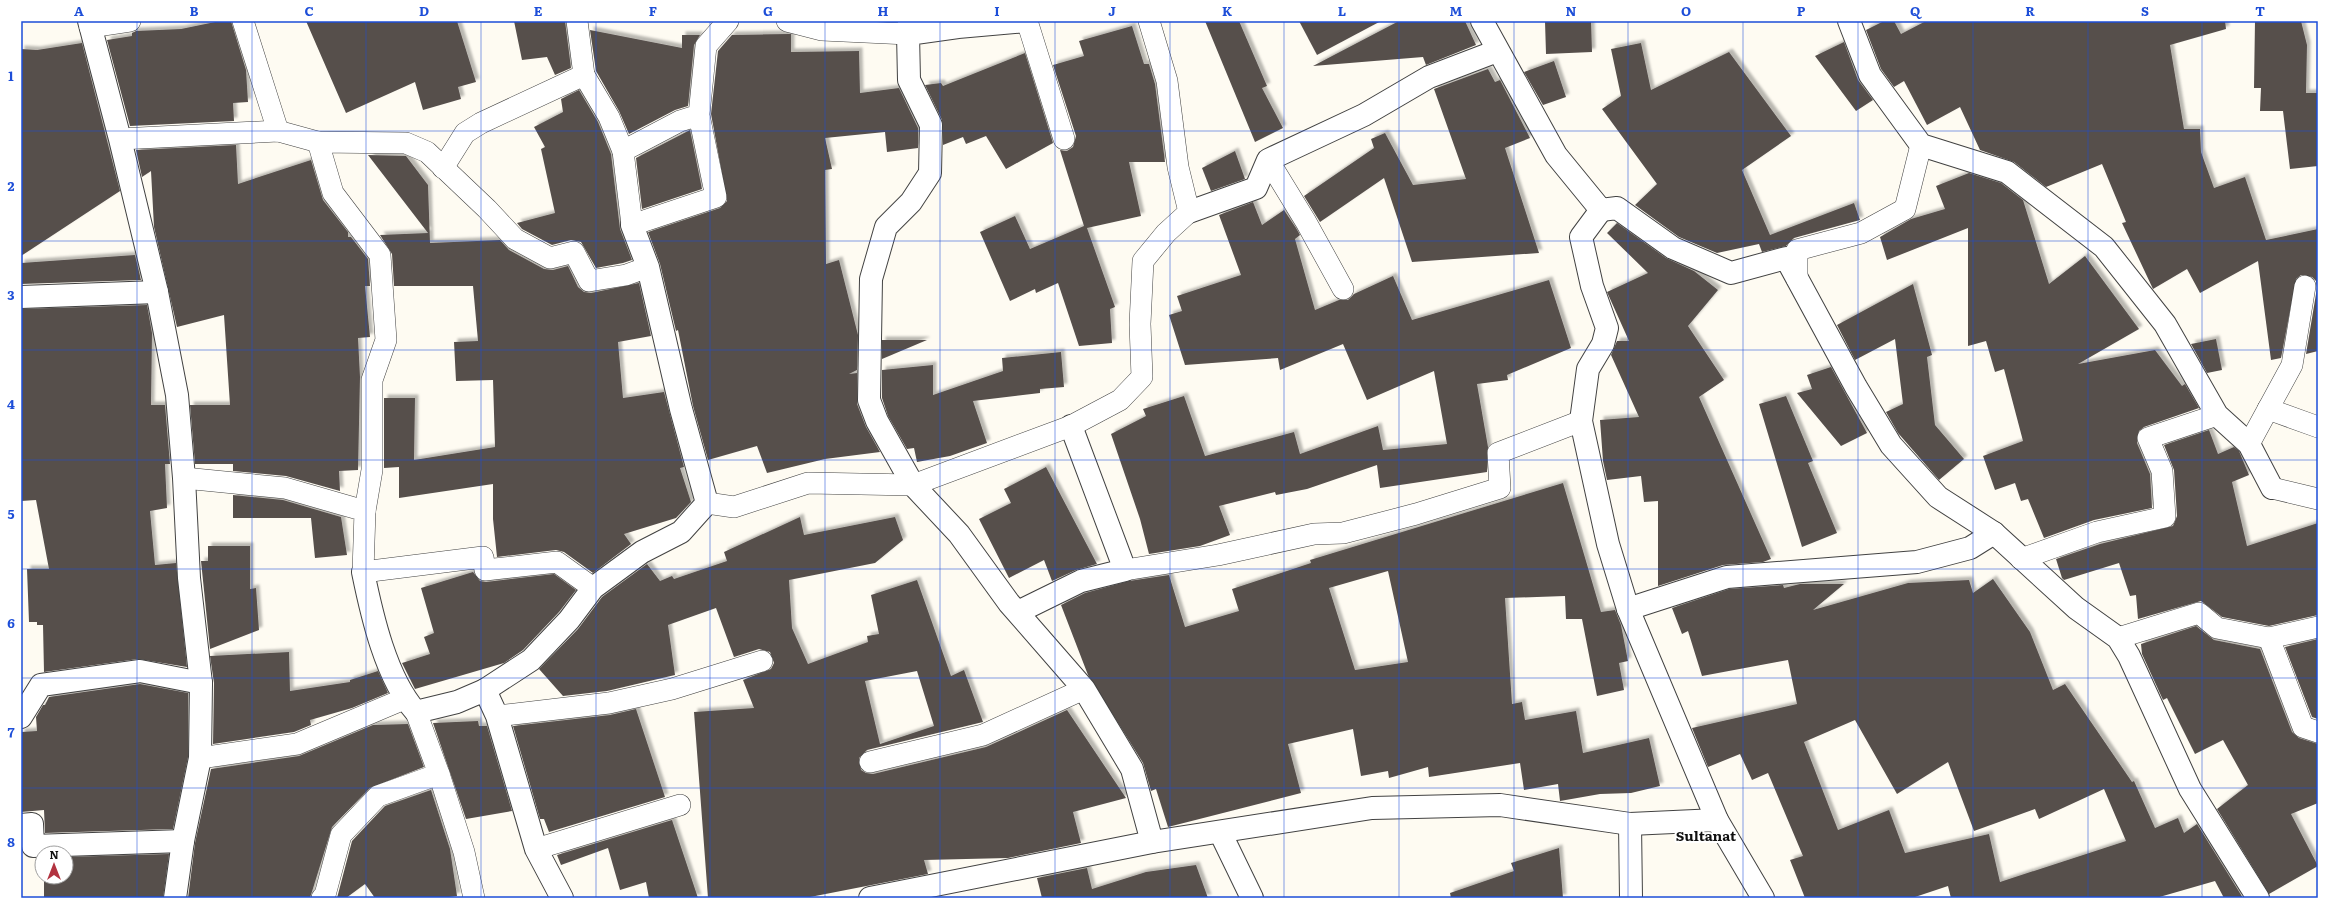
<svg xmlns="http://www.w3.org/2000/svg" width="2339" height="919" font-family="Literata,serif">
	<defs>
		<filter id="shadow"><feDropShadow dx="3.5" dy="-3.5" stdDeviation="1" flood-color="#0004"/></filter>
	</defs>
	<rect width="100%" height="100%" fill="#fefbf2"/>
	<g fill="#564f4c" fill-rule="evenodd" filter="url(#shadow)">
		<polygon points="220,21 231,21 246,70 248,102 233,103 234,121 130,126 107,40 132,36 132,33 136,31 181,29"/>
		<polygon points="306,21 457,21 476,82 458,87 461,99 423,110 415,82 346,113"/>
		<polygon points="514,21 565,21 571,68 555,75 547,57 522,60"/>
		<polygon points="1205,21 1239,21 1267,86 1262,88 1283,128 1255,142"/>
		<polygon points="1299,21 1381,21 1317,55"/>
		<polygon points="1399,21 1465,21 1476,45 1426,65 1423,57 1313,66"/>
		<polygon points="1545,21 1591,21 1592,52 1546,54"/>
		<polygon points="1884,21 1894,21 1901,34 1926,21 2225,21 2226,29 2170,45 2184,129 2200,129 2201,152 2214,188 2245,177 2266,240 2318,229 2318,351 2306,354 2317,288 2316,281 2312,277 2301,275 2296,279 2281,358 2271,360 2258,261 2200,293 2187,269 2153,289 2122,223 2126,222 2102,164 2046,187 2014,162 1980,150 1960,107 1927,125 1904,81 1894,87 1881,69 1866,30"/>
		<polygon points="2255,21 2301,21 2307,45 2306,93 2318,93 2318,166 2290,169 2283,111 2260,111 2261,88 2254,88"/>
		<polygon points="1132,26 1144,64 1149,64 1155,84 1165,162 1129,162 1141,216 1087,228 1115,307 1110,309 1112,343 1079,346 1058,283 1036,293 1035,289 1010,301 980,232 1015,216 1030,249 1084,226 1060,150 1067,151 1073,147 1076,136 1053,65 1084,56 1079,41"/>
		<polygon points="590,30 682,48 682,35 700,35 694,45 688,106 675,110 629,134 619,111 596,71"/>
		<polygon points="789,34 791,34 791,52 859,51 860,93 899,88 918,128 918,148 887,152 885,132 825,138 832,169 825,170 826,264 839,260 858,335 857,370 849,374 857,373 857,404 866,427 880,452 825,459 767,473 757,446 708,460 693,406 678,330 676,331 660,264 648,232 720,208 727,201 711,114 718,51 732,35"/>
		<polygon points="1844,42 1858,80 1873,100 1856,111 1815,56"/>
		<polygon points="82,43 120,191 21,256 21,49 37,50"/>
		<polygon points="1641,43 1651,90 1729,52 1791,136 1742,170 1770,235 1854,203 1860,220 1794,238 1786,246 1762,252 1759,244 1717,253 1679,237 1635,205 1657,184 1602,109 1621,96 1611,49"/>
		<polygon points="1025,53 1053,143 1006,169 986,136 966,144 963,137 943,145 942,120 925,85 941,83 943,86"/>
		<polygon points="1554,61 1566,97 1543,105 1524,72"/>
		<polygon points="1488,69 1495,82 1500,80 1530,138 1505,148 1539,253 1412,262 1384,178 1320,222 1304,196 1374,148 1371,139 1385,133 1413,185 1466,179 1434,89"/>
		<polygon points="579,90 598,122 611,154 620,229 632,260 623,263 596,268 581,242 571,240 552,245 522,229 517,223 555,213 541,149 545,147 534,127 563,112 561,99"/>
		<polygon points="690,130 702,189 642,209 636,158"/>
		<polygon points="236,145 238,184 311,160 323,200 348,232 348,237 351,237 368,259 370,286 365,286 370,337 358,338 360,377 358,470 339,471 340,491 286,476 233,471 233,464 195,464 190,405 230,405 224,315 177,327 154,227 151,171 142,177 136,150"/>
		<polygon points="1235,151 1245,179 1211,191 1202,168"/>
		<polygon points="368,155 406,156 428,185 430,243 500,240 509,250 544,269 553,270 568,266 578,287 584,292 591,293 639,283 651,336 618,342 623,398 664,392 684,467 680,468 691,502 676,518 624,534 631,544 593,573 564,552 556,550 497,557 493,519 493,484 399,498 399,467 384,468 384,398 415,398 414,460 495,447 493,380 456,381 454,342 478,341 473,286 394,286 392,254 380,235 428,233"/>
		<polygon points="1969,173 2001,183 2023,200 2049,284 2085,256 2139,329 2078,364 2155,350 2182,386 2185,384 2199,408 2144,427 2139,431 2137,443 2150,474 2152,508 2094,520 2044,538 2028,499 2021,501 2015,483 1995,490 1983,456 2023,441 2004,369 1995,372 1986,341 1968,346 1968,228 1887,260 1880,237 1911,219 1945,209 1936,186"/>
		<polygon points="1253,202 1262,225 1284,210 1296,228 1300,235 1295,239 1315,310 1339,300 1348,300 1354,294 1393,276 1412,320 1549,280 1571,348 1507,375 1508,380 1477,384 1488,447 1487,472 1380,488 1377,465 1307,489 1276,495 1275,492 1219,506 1230,535 1200,546 1149,554 1140,519 1111,434 1146,416 1143,409 1184,396 1205,456 1294,432 1300,454 1378,426 1383,450 1447,444 1434,371 1367,400 1343,344 1280,370 1278,358 1185,365 1169,315 1182,311 1177,296 1241,275 1219,215"/>
		<polygon points="1617,223 1666,258 1694,271 1718,290 1688,326 1724,380 1699,397 1771,559 1763,562 1723,565 1658,586 1658,501 1644,502 1641,476 1607,480 1603,461 1600,420 1639,417 1611,355 1617,341 1629,341 1607,292 1648,273 1607,233"/>
		<polygon points="135,255 141,280 21,284 21,263"/>
		<polygon points="1913,284 1932,355 1927,357 1935,425 1964,459 1939,480 1898,433 1886,412 1903,404 1895,339 1855,360 1837,325"/>
		<polygon points="147,305 152,333 151,405 165,405 170,464 165,464 167,508 150,511 155,565 176,563 187,667 138,659 44,672 43,625 37,625 37,622 29,622 27,569 49,569 36,500 21,501 21,309"/>
		<polygon points="2216,339 2222,370 2207,373 2191,344"/>
		<polygon points="882,340 927,340 882,359"/>
		<polygon points="1061,352 1064,387 1040,389 1040,393 973,401 987,443 950,456 917,462 914,448 907,449 888,416 882,398 882,370 933,365 933,395 1003,371 1002,358"/>
		<polygon points="1831,367 1867,433 1841,446 1797,393 1812,389 1807,375"/>
		<polygon points="1786,396 1813,461 1808,463 1837,533 1802,547 1759,404"/>
		<polygon points="2209,430 2218,454 2234,447 2239,451 2249,475 2232,482 2247,546 2318,523 2318,615 2269,626 2222,617 2201,601 2138,619 2136,595 2130,596 2119,563 2064,580 2062,578 2056,559 2100,544 2173,526 2177,516 2174,470 2164,445"/>
		<polygon points="1046,467 1097,564 1076,570 1052,581 1044,560 1009,578 979,519 1011,503 1004,489"/>
		<path d="M1563 483 1601 612 1615 610 1621 625 1628 661 1619 663 1624 690 1597 696 1582 619H1566L1565 596 1505 598 1512 704 1522 702 1525 720 1576 711 1583 753 1649 738 1660 786 1631 793 1600 794 1560 801 1558 784 1524 790 1520 763 1429 777 1428 767 1389 778 1388 771 1361 776 1353 729 1288 744 1301 793 1168 827 1156 789 1151 791 1143 763 1088 675 1061 605 1085 593 1129 581 1169 575 1185 627 1239 611 1232 589 1311 563 1310 560ZM1388 571 1408 662 1355 670 1329 588Z"/>
		<polygon points="233,495 283,500 341,517 347,555 315,558 311,518 233,518"/>
		<path d="M800 517 804 535 895 517 903 540 875 563 789 580 792 628 808 664 868 642 867 636 879 634 871 595 917 580 951 676 964 670 983 722 867 750 859 758 861 770 866 773 873 774 986 747 1067 710 1126 798 1073 812 1081 843 1008 858 924 860 928 874 805 898H708L694 712 754 708 743 680 771 669 774 663 770 652 759 649 734 657 716 608 668 625 675 675 607 691 563 696 539 669 578 629 602 597 647 564 660 581 672 576 674 579 727 561 724 552ZM917 671 934 726 880 744 865 681Z"/>
		<polygon points="208,546 250,546 250,589 256,588 259,630 210,649 201,561 208,561"/>
		<polygon points="473,572 480,581 486,582 554,574 576,590 559,612 523,650 504,663 415,689 402,663 430,654 424,637 434,633 421,588"/>
		<path d="M1993 579 2030 632 2053 690 2065 684 2132 782 2134 781 2155 828 2178 818 2184 833 2197 824 2243 898H2224L2215 881 2156 898H1951L1948 886 1912 898H1805L1790 860 1803 856 1768 773 1752 780 1740 754 1708 767 1692 728 1797 704 1788 660 1702 676 1688 631 1682 634 1672 608 1729 589 1783 585 1784 588 1800 584H1844L1813 610 1908 583 1969 580 1973 593ZM1855 720 1897 794 1948 762 1974 831 2035 809 2039 819 2104 789 2126 841 2000 882 1989 834 1905 853 1889 810 1838 830 1804 742Z"/>
		<polygon points="2196,626 2214,640 2260,649 2292,732 2299,738 2318,744 2318,803 2291,814 2318,866 2269,894 2217,809 2248,785 2223,740 2195,754 2167,698 2163,700 2142,654 2141,644"/>
		<polygon points="2318,639 2318,719 2312,717 2285,647"/>
		<polygon points="289,652 290,691 350,682 350,680 378,671 388,693 352,708 310,720 311,725 294,732 213,744 214,683 210,656"/>
		<polygon points="140,684 188,693 188,757 173,829 45,833 44,810 21,812 21,732 37,731 36,717 43,705 45,705 49,697"/>
		<polygon points="636,709 665,797 549,832 544,819 540,819 513,726 610,715"/>
		<polygon points="478,721 479,726 487,726 512,811 466,819 433,723"/>
		<polygon points="408,724 424,767 370,788 332,827 310,898 188,898 195,843 211,769 299,756 373,725"/>
		<polygon points="431,790 450,849 457,896 441,898 375,898 365,884 346,898 337,898 352,841 385,806"/>
		<polygon points="672,820 698,898 649,898 646,882 620,890 608,848 561,865 557,855"/>
		<polygon points="1559,848 1563,898 1451,898 1450,893 1514,871 1511,863"/>
		<polygon points="169,854 163,898 44,898 44,877 66,877 66,857"/>
		<polygon points="1196,865 1208,898 1042,898 1037,878 1087,868 1092,889 1146,872"/>
	</g>
	<g fill="none" stroke-linecap="round" stroke-linejoin="round">
		<defs>
			<g id="service">
				<polyline points="243,21 278,131"/>
				<polyline points="577,21 584,75 609,117 623,151"/>
				<polyline points="787,21 822,30 908,34 908,21"/>
				<polyline points="1027,21 1064,139"/>
				<polyline points="90,27 130,21"/>
				<polyline points="699,115 716,197 632,225 623,151 680,121 699,115 706,46 728,21"/>
				<polyline points="120,139 278,131 318,142"/>
				<polyline points="1268,160 1306,222 1343,289"/>
				<polyline points="443,168 465,133 481,123 584,75"/>
				<polyline points="1797,279 1797,250 1861,233 1905,209 1921,145"/>
				<polyline points="2268,409 2318,427"/>
				<polyline points="2249,444 2292,365 2305,286"/>
				<polyline points="184,478 285,488 365,511 363,572 483,557 485,570 557,562 593,588"/>
				<polyline points="2272,488 2318,499"/>
				<polyline points="707,503 734,507 808,483 913,485 1071,426 1120,400 1142,377 1140,324 1143,261 1166,233 1189,212 1178,167 1167,81 1149,21"/>
				<polyline points="365,511 372,470 372,380 386,340 380,255 333,193 318,142 406,143 427,152 487,209 515,239 550,258 574,252 589,281 626,275 648,267"/>
				<polyline points="2021,559 2097,532 2165,517 2162,471 2148,438 2217,415"/>
				<polyline points="1125,570 1218,555 1314,534 1343,533 1416,514 1500,488 1498,453 1581,421"/>
				<polyline points="2118,638 2199,613 2217,628 2269,638 2318,627"/>
				<polyline points="2269,638 2303,727 2318,732"/>
				<polyline points="497,716 609,703 672,689 762,661"/>
				<polyline points="200,758 297,744 404,699"/>
				<polyline points="870,762 983,735 1084,689"/>
				<polyline points="439,774 464,852 474,898"/>
				<polyline points="536,849 680,805"/>
				<polyline points="322,898 325,895 341,835 378,796 439,774 416,712"/>
			</g>
			<g id="minor">
				<polyline points="89,21 120,139 157,292 177,395 184,478 189,578 201,683 200,758 183,841 175,898"/>
				<polyline points="1027,21 958,27 908,34 909,80 931,125 930,173 911,202 886,227 871,279 869,400 877,421 913,485 959,534 1009,603 1084,689 1132,769 1152,842"/>
				<polyline points="1482,21 1556,155 1601,210 1617,208 1673,248 1731,273 1786,258 1856,387 1891,445 1938,497 1994,533 2076,608 2118,638 2129,656 2190,789 2258,898"/>
				<polyline points="1849,21 1870,75 1921,145 2007,172 2104,247 2165,324 2217,415 2249,444 2272,488"/>
				<polyline points="1601,210 1581,237 1592,286 1607,328 1603,344 1588,369 1581,421 1608,544 1628,609 1717,820"/>
				<polyline points="1189,212 1256,188 1268,160 1364,115 1429,77 1497,51"/>
				<polyline points="21,297 157,292"/>
				<path d="M363 572C372 616 386 678 416 712L457 702 485 690 531 660 569 620 593 588 642 552 681 532 707 503 681 409 648 267 632 225"/>
				<polyline points="1628,609 1727,577 1917,562 1970,548 1994,533"/>
				<polyline points="1018,612 1081,581 1125,570 1071,426"/>
				<polyline points="485,690 497,716 536,849 562,898"/>
				<polyline points="21,717 41,685 140,671 201,683"/>
				<polyline points="1630,824 1631,898"/>
				<polyline points="21,825 32,824 33,846 183,841"/>
				<polyline points="1220,832 1252,898"/>
				<polyline points="870,898 1152,842 1372,808 1500,805 1630,824 1717,820 1763,898"/>
			</g>
		</defs>
		<use href="#service" stroke="#424242" stroke-width="22"/>
		<use href="#minor" stroke="#424242" stroke-width="24"/>
		<use href="#service" stroke="#fff" stroke-width="21"/>
		<use href="#minor" stroke="#fff" stroke-width="22"/>
	</g>
	<path fill="none" stroke="#1d4ed8" stroke-width="1" stroke-opacity="0.55" d="M137 21V898M252 21V898M366 21V898M481 21V898M596 21V898M710 21V898M825 21V898M940 21V898M1055 21V898M1170 21V898M1284 21V898M1399 21V898M1514 21V898M1628 21V898M1743 21V898M1858 21V898M1973 21V898M2088 21V898M2202 21V898M21 131H2318M21 241H2318M21 350H2318M21 460H2318M21 569H2318M21 678H2318M21 788H2318"/>
	<g text-anchor="middle" stroke-width="4" stroke-linejoin="round" paint-order="stroke">
		<g font-size="14" font-weight="bold" fill="#0f0f0f" stroke="#fff">
			<text x="1706" y="841">Sultanat</text>
		</g>
	</g>
	<rect width="2339" height="919" fill="none" stroke="#ffffff" stroke-width="44"/>
	<g transform="translate(54 865)"><circle r="19" fill="#ffffff" stroke="#9f9f9f"/>
	<path d="M0-3L7 15L0 10L-7 15Z" fill="#b23340"/>
	<text y="-6" font-size="11" font-weight="bold" text-anchor="middle" fill="#0f0f0f">N</text>
	</g>
	<rect x="22" y="22" width="2295" height="875" fill="none" stroke="#1d4ed8" stroke-width="1.5"/>
	<g font-size="13" text-anchor="middle" font-weight="bold" fill="#1d4ed8">
		<text x="79" y="16">A</text>
		<text x="194" y="16">B</text>
		<text x="309" y="16">C</text>
		<text x="424" y="16">D</text>
		<text x="538" y="16">E</text>
		<text x="653" y="16">F</text>
		<text x="768" y="16">G</text>
		<text x="883" y="16">H</text>
		<text x="997" y="16">I</text>
		<text x="1112" y="16">J</text>
		<text x="1227" y="16">K</text>
		<text x="1342" y="16">L</text>
		<text x="1456" y="16">M</text>
		<text x="1571" y="16">N</text>
		<text x="1686" y="16">O</text>
		<text x="1801" y="16">P</text>
		<text x="1915" y="16">Q</text>
		<text x="2030" y="16">R</text>
		<text x="2145" y="16">S</text>
		<text x="2260" y="16">T</text>
		<text x="11" y="81">1</text>
		<text x="11" y="191">2</text>
		<text x="11" y="300">3</text>
		<text x="11" y="409">4</text>
		<text x="11" y="519">5</text>
		<text x="11" y="628">6</text>
		<text x="11" y="737">7</text>
		<text x="11" y="847">8</text>
	</g>
</svg>
